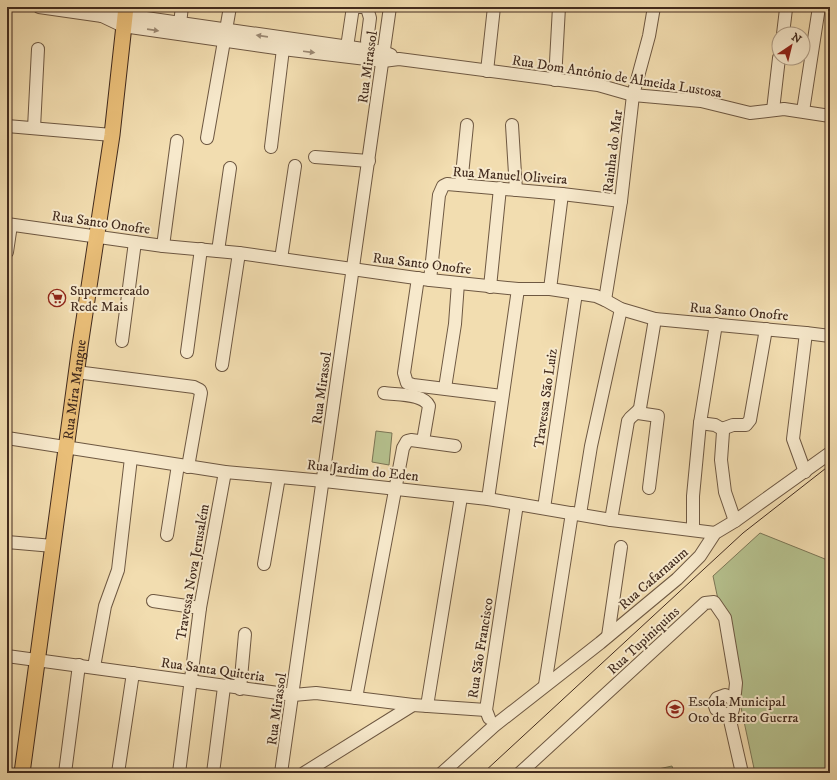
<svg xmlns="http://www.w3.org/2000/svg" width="837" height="780" font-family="'IM FELL DW Pica',serif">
	<rect width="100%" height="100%" fill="#f2ddb0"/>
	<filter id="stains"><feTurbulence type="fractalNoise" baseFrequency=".005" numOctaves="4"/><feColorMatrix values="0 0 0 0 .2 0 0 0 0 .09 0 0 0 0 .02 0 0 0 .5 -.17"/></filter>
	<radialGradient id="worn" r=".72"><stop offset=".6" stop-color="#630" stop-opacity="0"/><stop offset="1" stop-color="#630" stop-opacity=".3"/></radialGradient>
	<g fill="#b6c28f" stroke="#7c7656">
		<polygon points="376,431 392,433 389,465 372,462"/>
		<polygon points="760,533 825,559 830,568 830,773 755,773 713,576"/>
		<polygon points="672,766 674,773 640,773"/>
	</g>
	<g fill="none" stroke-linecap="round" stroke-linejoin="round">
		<defs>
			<g id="minor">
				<polyline points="39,7 102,16 125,15 384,52 391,55"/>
				<polyline points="102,16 123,26 283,49 383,61 399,59 598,85 633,95 701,101 750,113 784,109 830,116"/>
				<polyline points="179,31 182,7"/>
				<polyline points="783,34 786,9"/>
				<polyline points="367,41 370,18 367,8"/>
				<polyline points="347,47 353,7 368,7"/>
				<polyline points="487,71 494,7"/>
				<polyline points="555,80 559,7"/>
				<polyline points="773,110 779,58"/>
				<polyline points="803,111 819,7"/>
				<polyline points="512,125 516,190"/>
				<polyline points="7,126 112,135"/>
				<polyline points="34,128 38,49"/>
				<polyline points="207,138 230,7"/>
				<polyline points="271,147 283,49"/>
				<polyline points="315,157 369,161"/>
				<polyline points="461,185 467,125"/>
				<polyline points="7,224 163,246 239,253 430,280 518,289 550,289 596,296 605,300 621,309 655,319 806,333 830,336"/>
				<polyline points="163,246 177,141"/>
				<polyline points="218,251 230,168"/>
				<polyline points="7,252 11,225"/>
				<polyline points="281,259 295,166"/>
				<polyline points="418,278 404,373 407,383 413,385 502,396"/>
				<polyline points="430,280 439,195 443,186 447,184 562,194 621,201"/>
				<polyline points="490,287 500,188"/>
				<polyline points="550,289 562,194"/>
				<polyline points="605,300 621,201 633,95 649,36 654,7"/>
				<polyline points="716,324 700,423 715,425 722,429 723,432 721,460 725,492 735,521"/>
				<polyline points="122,341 135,242"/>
				<polyline points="187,352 201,249"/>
				<polyline points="222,365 239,253"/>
				<polyline points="76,372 194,387 200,390 201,393 188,467"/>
				<polyline points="445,388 455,324 458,283"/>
				<path d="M384 393C396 395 423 393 429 406L423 441"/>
				<polyline points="638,413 658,416 649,488"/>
				<polyline points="722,429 733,425 746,425 750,420 766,329"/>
				<polyline points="7,438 225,472 324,481 488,499 611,520 715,533"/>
				<polyline points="805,472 793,439 806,333"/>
				<polyline points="488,499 518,289"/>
				<polyline points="544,508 576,293"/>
				<polyline points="580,514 591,446 621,309"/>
				<path d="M611 520 628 421C631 415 637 414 640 408L655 319"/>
				<polyline points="693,530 693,496 700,423"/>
				<polyline points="167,535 178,465"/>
				<polyline points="7,542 53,546"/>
				<polyline points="264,564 279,477"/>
				<polyline points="153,601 200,608"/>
				<polyline points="608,636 621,547"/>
				<polyline points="7,656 293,695 316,693 413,705 486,710"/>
				<polyline points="94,667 105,606 118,570 131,458"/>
				<polyline points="545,685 572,513"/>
				<polyline points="240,689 245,634"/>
				<polyline points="356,698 403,448 407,441 411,440 455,446"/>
				<polyline points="427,706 461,497"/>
				<path d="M729 716 716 709 714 703 717 698 725 695 732 698C734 704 735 710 729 716L742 773"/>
				<polyline points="489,718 486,710 517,504"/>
				<polyline points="65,773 79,665"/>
				<polyline points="118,773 133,673"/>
				<polyline points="179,773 200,608 225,472"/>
				<polyline points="213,773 224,687"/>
				<polyline points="281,773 390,7"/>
				<polyline points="304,773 413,705"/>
				<polyline points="442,773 494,726 600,643 677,579 700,556 715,533 735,521 830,453"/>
				<polyline points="520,773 705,603 714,602 725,618 736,683 735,693 732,698"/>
			</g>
			<g id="major">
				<path id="s1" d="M22 773 80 346 112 135 126 7"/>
			</g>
		</defs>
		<use href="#minor" stroke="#6e5842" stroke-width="14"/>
		<use href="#major" stroke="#422b1e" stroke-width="17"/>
		<use href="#minor" stroke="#f7e9cc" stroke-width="12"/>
		<use href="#major" stroke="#e9be78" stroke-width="15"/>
		<polyline stroke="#422b1e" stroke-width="1" points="483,773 743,533 830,465"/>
	</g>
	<defs><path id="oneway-solid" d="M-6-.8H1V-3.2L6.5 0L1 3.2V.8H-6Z"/></defs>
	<g fill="#9c8a75">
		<use href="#oneway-solid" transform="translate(153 30) rotate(8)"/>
		<use href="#oneway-solid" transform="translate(262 36) rotate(-172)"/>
		<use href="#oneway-solid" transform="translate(309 52) rotate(7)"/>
	</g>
	<defs>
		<symbol id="supermarket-ring" viewBox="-11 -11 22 22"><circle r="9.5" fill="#f7e9cc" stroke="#8f2418" stroke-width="1.5"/><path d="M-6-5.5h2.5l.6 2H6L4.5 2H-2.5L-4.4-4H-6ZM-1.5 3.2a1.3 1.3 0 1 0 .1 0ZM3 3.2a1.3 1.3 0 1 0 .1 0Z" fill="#8f2418"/></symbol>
		<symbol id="school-ring" viewBox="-11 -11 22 22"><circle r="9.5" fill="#f7e9cc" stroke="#8f2418" stroke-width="1.5"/><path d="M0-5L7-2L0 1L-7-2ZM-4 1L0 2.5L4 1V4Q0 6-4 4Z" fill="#8f2418"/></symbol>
	</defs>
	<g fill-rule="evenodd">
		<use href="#supermarket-ring" x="47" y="288" width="20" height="20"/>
		<use href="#school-ring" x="665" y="699" width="20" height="20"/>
	</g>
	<g text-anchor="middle" stroke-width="4" stroke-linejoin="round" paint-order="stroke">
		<g font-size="14" fill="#422b1e" stroke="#f7e9cc">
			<text transform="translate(367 67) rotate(-82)" y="5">Rua Mirassol</text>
			<text transform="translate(617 76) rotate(9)" y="5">Rua Dom Antônio de Almeida Lustosa</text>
			<text transform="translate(612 151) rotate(-83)" y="5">Rainha do Mar</text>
			<text transform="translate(510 175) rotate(4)" y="5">Rua Manuel Oliveira</text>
			<text transform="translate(101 222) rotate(8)" y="5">Rua Santo Onofre</text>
			<text transform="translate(422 263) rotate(7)" y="5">Rua Santo Onofre</text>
			<text transform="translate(739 311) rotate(5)" y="5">Rua Santo Onofre</text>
			<text transform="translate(321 388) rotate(-82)" y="5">Rua Mirassol</text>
			<text dy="5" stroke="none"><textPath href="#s1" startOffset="387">Rua Mira Mangue</textPath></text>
			<text transform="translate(545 398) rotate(-82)" y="5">Travessa São Luiz</text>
			<text transform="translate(363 470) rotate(6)" y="5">Rua Jardim do Eden</text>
			<text transform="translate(192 572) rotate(-80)" y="5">Travessa Nova Jerusalém</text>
			<text transform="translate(653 578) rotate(-41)" y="5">Rua Cafarnaum</text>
			<text transform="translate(643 640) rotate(-43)" y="5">Rua Tupiniquins</text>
			<text transform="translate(480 648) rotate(-81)" y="5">Rua São Francisco</text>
			<text transform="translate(213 669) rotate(8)" y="5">Rua Santa Quiteria</text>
			<text transform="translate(276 709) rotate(-82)" y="5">Rua Mirassol</text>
		</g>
		<g font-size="14" fill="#422b1e" stroke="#f7e9cc" text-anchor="start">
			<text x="70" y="295">Supermercado<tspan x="70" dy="16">Rede Mais</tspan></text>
			<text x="688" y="706">Escola Municipal<tspan x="688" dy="16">Oto de Brito Guerra</tspan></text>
		</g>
	</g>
	<rect width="837" height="780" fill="none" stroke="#f2ddb0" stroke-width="24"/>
	<rect x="8" y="8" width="821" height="764" fill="none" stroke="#422b1e" stroke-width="2"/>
	<rect x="12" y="12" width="813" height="756" fill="none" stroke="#422b1e"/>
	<g transform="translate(791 46) rotate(35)"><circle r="19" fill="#f7e9cc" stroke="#af9d86"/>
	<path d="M0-3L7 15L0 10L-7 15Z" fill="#8f2418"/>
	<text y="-6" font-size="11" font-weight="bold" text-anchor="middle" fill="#422b1e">N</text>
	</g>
	<rect width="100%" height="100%" filter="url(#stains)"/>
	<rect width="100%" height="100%" fill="url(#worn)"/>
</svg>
